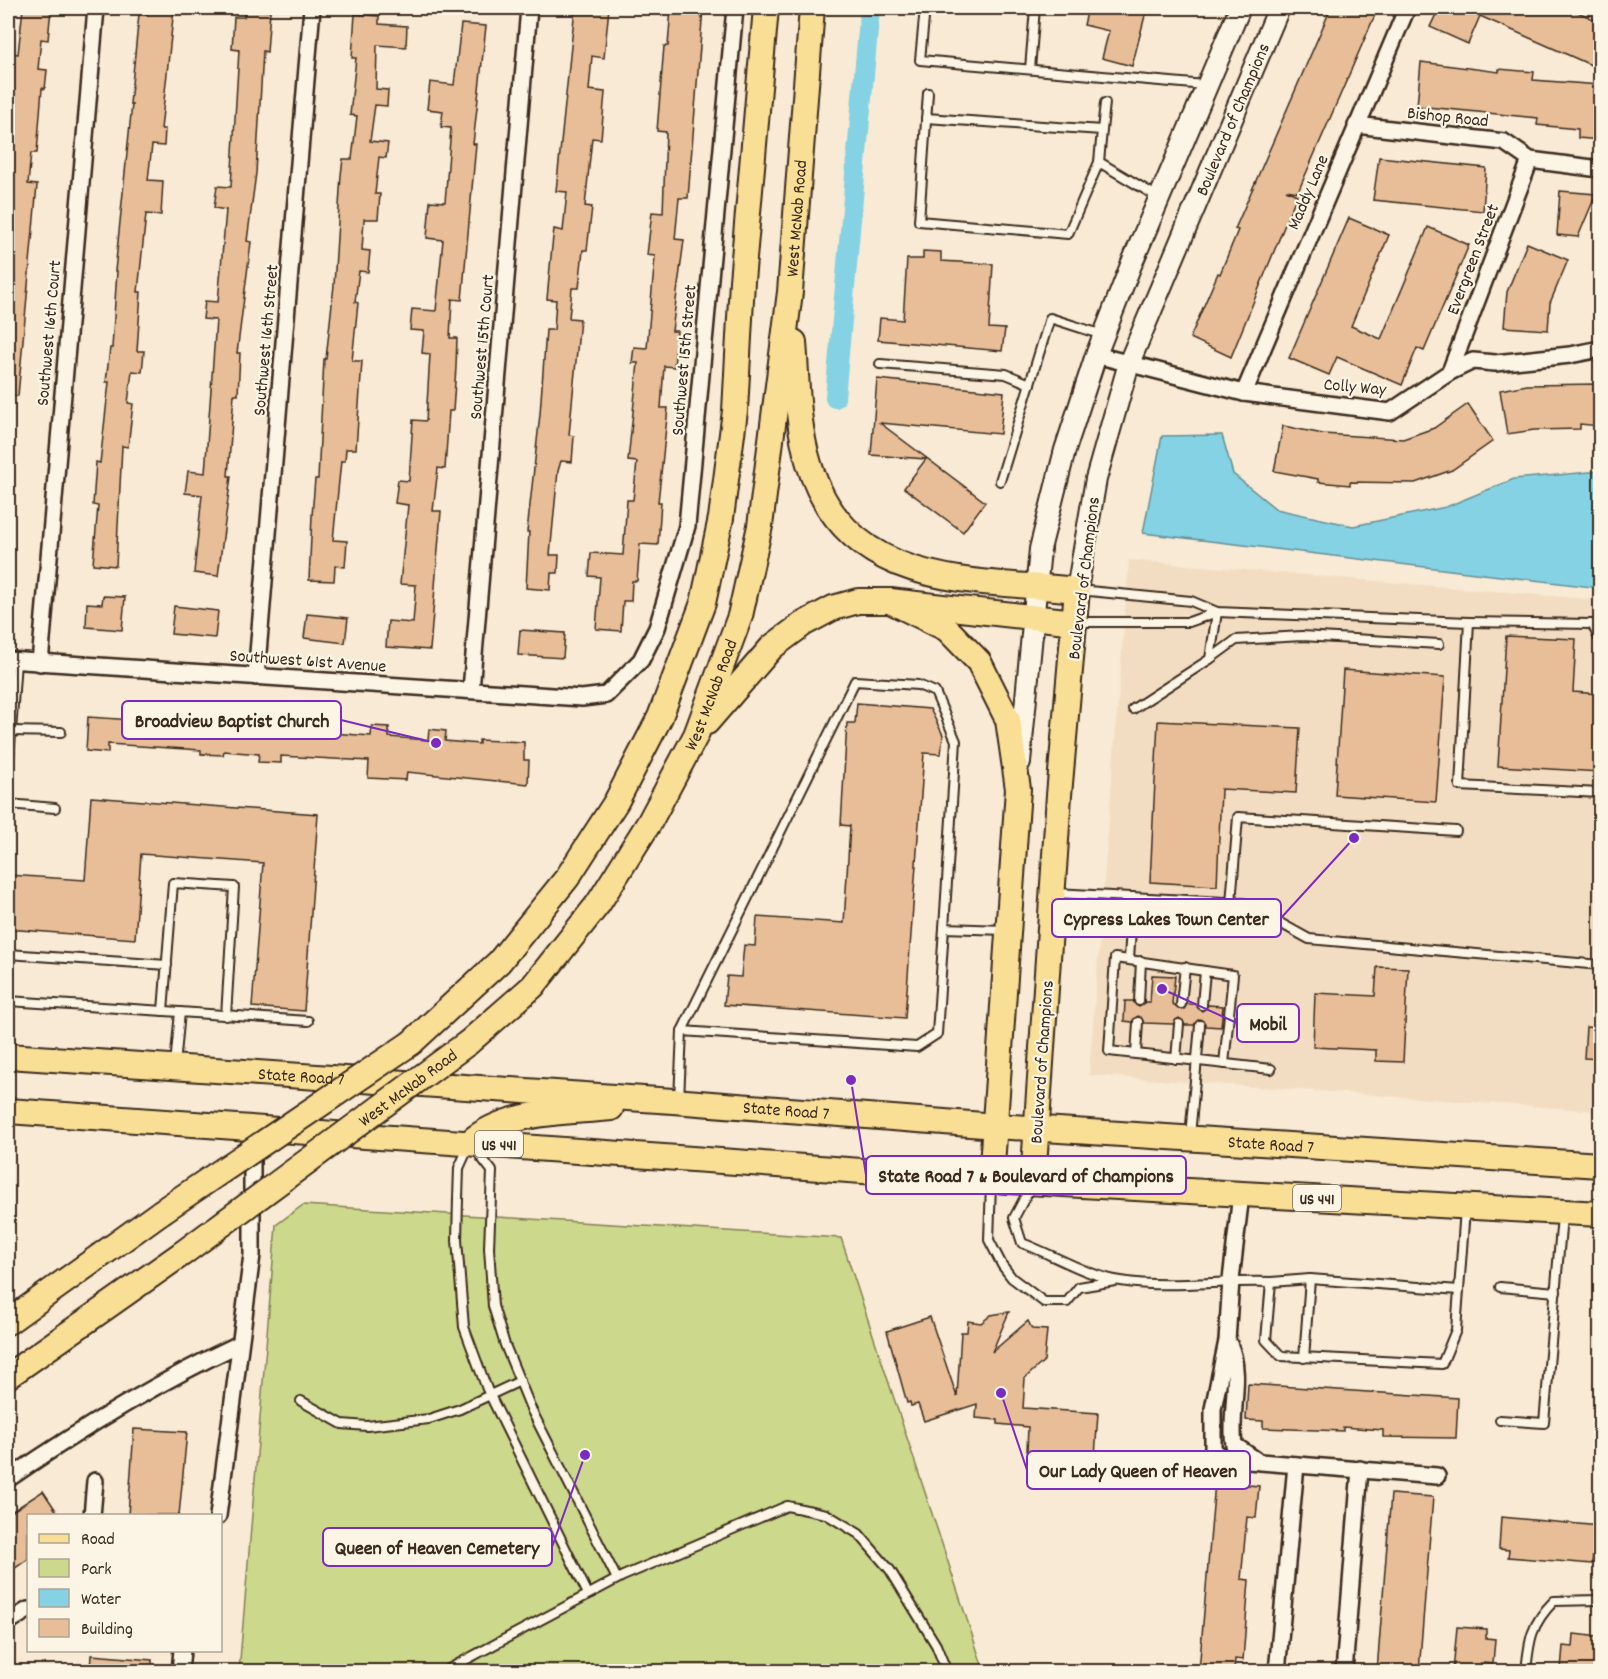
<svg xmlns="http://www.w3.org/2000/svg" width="1608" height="1679" font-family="Dekko,sans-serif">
	<rect width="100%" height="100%" fill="#f8ead5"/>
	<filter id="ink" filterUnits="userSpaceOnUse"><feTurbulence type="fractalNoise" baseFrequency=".0167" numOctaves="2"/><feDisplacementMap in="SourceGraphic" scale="12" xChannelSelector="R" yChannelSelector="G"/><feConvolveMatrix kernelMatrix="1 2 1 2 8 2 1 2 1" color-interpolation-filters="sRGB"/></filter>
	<g filter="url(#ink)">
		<polygon fill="#f3ddc2" points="1129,560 1600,600 1600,1111 1089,1075"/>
		<polygon fill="#ccd88b" stroke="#848154" stroke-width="1.5" points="303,1205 841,1238 984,1671 239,1672 276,1225"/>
		<polygon fill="#84d2e3" stroke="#678f94" stroke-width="1.5" points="1222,435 1233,474 1276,509 1353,526 1446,507 1514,479 1600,471 1600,588 1143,533 1162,436"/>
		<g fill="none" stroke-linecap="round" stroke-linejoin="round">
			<polyline stroke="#84d2e3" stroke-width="20" points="835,398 870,8"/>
		</g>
		<g fill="#e7be97" stroke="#3b2a1e" stroke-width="1.5">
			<polygon points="23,8 51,8 48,40 41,39 38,69 47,70 45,89 42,88 37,153 31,153 28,184 37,185 18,396 8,395 8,113 13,70 8,69 8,53 18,54"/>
			<polygon points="148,8 174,8 161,129 165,129 164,146 152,145 148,180 163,181 161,215 146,214 138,292 141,292 137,351 144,351 142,372 132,371 128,403 133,404 128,447 122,446 116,566 93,564 98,506 93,505 96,462 100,463 109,382 106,382 110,348 112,348 117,271 115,271 132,104 130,104 139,14 147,15"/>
			<polygon points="575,8 609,8 604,58 592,56 589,90 605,92 601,139 592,138 585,206 592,207 587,250 583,250 579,288 572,288 569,318 580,319 569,435 574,436 572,462 561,461 558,471 550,555 559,555 558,573 551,573 550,590 526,588 529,532 527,532 540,414 546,330 554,330 556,300 547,299 552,246 554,229 563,231 567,192 556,191"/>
			<polygon points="671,8 703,8 688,198 679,198 675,239 684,240 672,331 677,331 674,367 664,366 661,408 668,408 658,502 661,502 658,545 640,544 637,581 632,581 631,601 623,601 621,631 596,629 600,577 589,576 591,553 623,555 627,500 633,500 637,462 628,461 638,363 632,363 634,347 647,348 655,256 647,255 652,212 663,213 666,132 657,131 664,46 668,46"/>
			<polygon points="1088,8 1147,8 1132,66 1102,58 1109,31 1084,25"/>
			<polygon points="1331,8 1378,8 1298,192 1286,190 1297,195 1231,357 1190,338 1218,273 1220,274 1238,230 1235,229"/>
			<polygon points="1439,8 1569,8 1600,22 1600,69 1480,16 1468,44 1430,27"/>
			<polygon points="244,9 270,11 267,52 263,51 256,173 247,241 251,242 237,353 240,353 238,395 234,394 228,476 231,476 218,576 194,573 202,495 185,493 188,471 205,473 216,320 203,319 205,301 218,302 226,210 214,208 217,186 231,187 239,50 232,49 234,17 244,17"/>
			<polygon points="355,14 379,16 379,24 407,26 406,47 377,45 376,89 388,90 387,106 375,105 370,141 388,143 386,158 379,157 375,194 380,194 378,219 364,219 362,250 370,251 368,272 359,271 355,302 358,303 352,361 362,361 356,449 346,449 345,461 341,461 333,540 347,541 345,567 335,566 334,581 309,580 312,516 315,479 318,479 324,359 326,359 334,285 341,175 343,159 352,159 357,116 350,115 356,58 352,58"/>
			<polygon points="461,24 486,26 473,144 476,144 462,300 452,299 450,338 457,338 456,367 453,411 449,411 445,469 438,468 433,511 441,511 430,650 386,647 388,621 413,623 416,585 400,584 408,505 395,503 398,480 409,481 413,420 426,421 430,354 422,353 424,331 410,330 412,309 436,311 443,240 427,238 430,201 445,202 451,128 441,127 443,111 427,109 430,82 454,85"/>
			<polygon points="1421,62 1499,72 1499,69 1534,72 1533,80 1600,85 1600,140 1578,138 1578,129 1537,125 1538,118 1417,106"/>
			<polygon points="1379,157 1486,168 1483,211 1373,200"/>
			<polygon points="1560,191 1596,194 1578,237 1557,235"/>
			<polygon points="1349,218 1389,235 1351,326 1381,339 1428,227 1469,245 1424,351 1417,348 1402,385 1337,357 1329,375 1289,358"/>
			<polygon points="1527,243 1568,260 1550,303 1548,330 1504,327 1507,292"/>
			<polygon points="923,251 941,252 941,261 993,264 989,328 1005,329 1002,351 878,340 880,318 903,320 907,259 923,259"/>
			<polygon points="877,379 1004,392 1000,434 880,423 985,502 963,532 904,488 926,459 871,455"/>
			<polygon points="1600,384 1600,426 1580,424 1580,429 1534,430 1507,434 1500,390 1527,385"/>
			<polygon points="1468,404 1493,441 1452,470 1415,483 1350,482 1350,485 1318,482 1318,479 1274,471 1283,426 1323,434 1403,439 1434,428"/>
			<polygon points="103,596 125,597 122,630 86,627 87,603 102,604"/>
			<polygon points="174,606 218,611 215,638 171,634"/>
			<polygon points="307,614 348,618 345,643 304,638"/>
			<polygon points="520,630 565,633 563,658 518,655"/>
			<polygon points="1506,636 1576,639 1573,692 1600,694 1600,772 1498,766"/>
			<polygon points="1343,670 1445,677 1436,802 1335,795"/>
			<polygon points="857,703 930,709 943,735 941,754 924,753 905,1018 724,1005 727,976 741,977 744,945 755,946 757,917 844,923 850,826 841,825 847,723 855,723"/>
			<polygon points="204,714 221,716 221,725 261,728 261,720 277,721 277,730 315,733 315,723 333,724 332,733 371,736 372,726 389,727 389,737 428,740 429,729 446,731 445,741 479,744 479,740 524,742 524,760 529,760 528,784 407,772 406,780 368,778 369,761 281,756 281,763 258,762 259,754 224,751 223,755 201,754 201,750 108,744 108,753 86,751 88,717 149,721 149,715 173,717 173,723 203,726"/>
			<polygon points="1158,721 1300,728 1296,793 1221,789 1217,886 1150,882"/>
			<polygon points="91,797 318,814 304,1011 252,1007 263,863 141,854 135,939 8,929 8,875 85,880"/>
			<polygon points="1377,967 1408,968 1403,1062 1376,1061 1376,1050 1313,1047 1315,993 1375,996"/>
			<polygon points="1152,975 1175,976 1172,1003 1178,1009 1184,1009 1187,1004 1196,1004 1202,1011 1208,1005 1223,1006 1221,1027 1206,1026 1200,1019 1194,1025 1185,1025 1179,1018 1173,1024 1144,1023 1138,1016 1132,1022 1124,1021 1125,1001 1133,1001 1139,1007 1145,1002 1150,1002"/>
			<polygon points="1586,1027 1600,1028 1600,1059 1584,1058"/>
			<polygon points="1009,1312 992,1352 1028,1321 1032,1329 1047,1330 1044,1361 1025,1378 1023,1408 1098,1413 1095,1456 1027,1451 1028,1427 998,1424 998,1420 976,1418 977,1404 924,1421 918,1404 911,1406 910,1402 907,1403 887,1331 930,1317 957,1397 961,1332 967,1332 968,1321 981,1323 991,1315"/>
			<polygon points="1248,1384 1458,1398 1456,1438 1383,1437 1383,1430 1343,1427 1343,1431 1263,1428 1263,1421 1246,1420"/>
			<polygon points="134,1429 187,1432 179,1515 128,1515"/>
			<polygon points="1215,1482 1259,1486 1256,1518 1247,1517 1241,1579 1249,1580 1243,1660 1235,1659 1234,1671 1199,1671"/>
			<polygon points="43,1491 59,1515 28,1515 28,1559 8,1573 8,1514"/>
			<polygon points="1391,1494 1433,1497 1419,1671 1377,1671"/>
			<polygon points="1501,1517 1600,1526 1600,1556 1593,1556 1592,1564 1508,1557 1509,1550 1499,1549"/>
			<polygon points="1457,1627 1486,1629 1486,1638 1495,1639 1493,1664 1482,1663 1482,1671 1453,1671"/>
			<polygon points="1574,1634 1600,1637 1600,1671 1561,1669 1563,1646 1573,1647"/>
			<polygon points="91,1655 152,1660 152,1671 90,1671"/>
		</g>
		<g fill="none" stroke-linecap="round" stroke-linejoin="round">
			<defs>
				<g id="service">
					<polyline points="925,8 920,60 1205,85"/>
					<polyline points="1030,69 1035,8"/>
					<polyline points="928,93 919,221 1068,234 1099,162 1158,197"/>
					<polyline points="926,118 1102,130 1099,162"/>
					<polyline points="1102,130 1105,103"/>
					<polyline points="880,364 1006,374 1030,384"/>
					<polyline points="1000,481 1050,318 1103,335"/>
					<polyline points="1079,590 1191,601 1217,612 1469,622 1460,786 1600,793"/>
					<polyline points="1079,622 1189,622 1217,612"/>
					<polyline points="1469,622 1592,624 1600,640"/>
					<polyline points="1210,659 1236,640 1302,636 1439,644"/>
					<polyline points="1133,709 1210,659 1217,612"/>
					<polyline points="11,731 61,732"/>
					<polyline points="8,775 16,661"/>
					<polyline points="8,804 55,808"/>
					<polyline points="1055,893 1244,903 1309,939 1600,965"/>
					<polyline points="1231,903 1238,817 1456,831"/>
					<polyline points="8,954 167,965"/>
					<polyline points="1129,959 1133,897"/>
					<polyline points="8,1001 180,1012"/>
					<polyline points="1139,1001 1141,961"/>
					<polyline points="1181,1004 1185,967"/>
					<polyline points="1202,1005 1205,971"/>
					<polyline points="163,1011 173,883 234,887 226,1016"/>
					<polyline points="682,1031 917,1047 937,1034 944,928"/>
					<polyline points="1136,1054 1138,1022"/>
					<polyline points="1176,1059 1179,1024"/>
					<path d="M1224 1064 1233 975 1115 958 1109 1051C1163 1057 1217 1063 1271 1069"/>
					<polyline points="175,1065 180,1012 308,1021"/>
					<polyline points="679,1100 682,1031 855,681 918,685 935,692 956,741 944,928 1005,930"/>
					<polyline points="1190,1136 1200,1025"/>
					<polyline points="469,1146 459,1168 458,1199 457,1240 464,1327 487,1389 588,1594"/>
					<polyline points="475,1149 492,1171 489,1248 493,1306 505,1345 532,1411 617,1579"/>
					<polyline points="991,1184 989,1240 1002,1265 1012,1278 1044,1302 1067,1302 1079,1287 1115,1281"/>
					<path d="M1031 1186 1014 1218 1022 1243C1054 1255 1087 1276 1121 1281 1171 1289 1221 1280 1271 1282L1266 1340 1281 1356 1442 1364 1456 1330 1465 1209"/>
					<polyline points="1271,1282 1310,1279 1459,1290"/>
					<polyline points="1500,1287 1556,1292"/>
					<polyline points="1304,1358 1310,1279"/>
					<polyline points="301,1401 342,1424 367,1426 429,1419 460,1409 520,1381"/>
					<polyline points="1500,1420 1544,1423 1562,1216"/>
					<polyline points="443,1672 623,1576 787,1506 826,1514 859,1534 890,1570 936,1645 947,1672"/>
					<path d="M1526 1672C1529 1640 1531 1624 1554 1601L1600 1600"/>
				</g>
				<g id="minor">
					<polyline points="1356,125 1504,142 1530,160 1600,169"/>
					<polyline points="1096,355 1244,393 1390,412 1450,372 1473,361 1495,363 1570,355 1600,349"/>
					<polyline points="1450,372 1530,160"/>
					<polyline points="1244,393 1407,8"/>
					<polyline points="8,660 582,698 606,695 641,660 657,628 687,526 735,8"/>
					<polyline points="40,663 96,8"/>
					<polyline points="256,677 312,8"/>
					<polyline points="471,690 529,8"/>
					<polyline points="1241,1194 1231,1280 1227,1341 1213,1409 1213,1449 1223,1459 1437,1476"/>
					<path d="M1229 1344C1243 1374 1229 1413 1234 1445L1256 1460"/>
					<path d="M8 1479C82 1428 158 1382 239 1344"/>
					<polyline points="92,1516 95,1481"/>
					<polyline points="218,1516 252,1255 252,1146"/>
					<polyline points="8,1622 28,1610"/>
					<polyline points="180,1672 182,1650"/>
					<polyline points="1277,1672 1296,1465"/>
					<polyline points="1344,1672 1360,1469"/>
				</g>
				<g id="tertiary">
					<path id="s1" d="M1077 590 1096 479 1129 363 1279 8"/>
					<polyline points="1020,762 1040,549 1065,450 1096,355 1131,265 1240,8"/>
				</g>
				<g id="primary">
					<path d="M794 342C797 382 797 425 809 464 848 590 971 579 1077 590L1059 795 1033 1182"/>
					<polyline points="890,601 947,629 979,662 1008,720 1018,789 991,1180"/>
					<polyline points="707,722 772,647 803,624 833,608 858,601 890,601 1075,622"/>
					<path id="s2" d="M469 1042 533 986 598 904 649 823 696 735 740 616 760 526 790 292 812 8"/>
					<polyline points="411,1043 499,962 567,878 616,802 660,717 703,603 721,518 735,411 742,281 766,8"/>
					<path id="s3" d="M8 1056 673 1101 996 1126 1600 1165"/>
					<polyline points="8,1111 991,1180 1600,1214"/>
					<path d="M470 1142C508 1110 564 1113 611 1108"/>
					<polyline points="8,1322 161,1212"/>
					<polyline points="8,1376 183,1253"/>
				</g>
			</defs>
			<use href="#service" stroke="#3b2a1e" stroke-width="12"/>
			<use href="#minor" stroke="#3b2a1e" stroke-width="20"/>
			<use href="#tertiary" stroke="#3b2a1e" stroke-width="24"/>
			<use href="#primary" stroke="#3b2a1e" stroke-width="28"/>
			<use href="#service" stroke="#fcf5e5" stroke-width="8"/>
			<use href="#minor" stroke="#fcf5e5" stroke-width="15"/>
			<use href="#tertiary" stroke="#fcf5e5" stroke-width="20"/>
			<use href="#primary" stroke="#f9df96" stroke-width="24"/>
			<defs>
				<g id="primary-bridge">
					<polyline points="161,1212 411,1043"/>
					<path id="s4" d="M183 1253 469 1042"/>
				</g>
			</defs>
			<use href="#primary-bridge" stroke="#3b2a1e" stroke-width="28" stroke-linecap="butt"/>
			<use href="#primary-bridge" stroke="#f9df96" stroke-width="24"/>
		</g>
	</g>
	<g text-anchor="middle" stroke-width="4.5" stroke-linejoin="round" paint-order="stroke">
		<g fill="#fcf5e5" stroke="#75675a" stroke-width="1.5">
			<rect x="475" y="1131" width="48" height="26" rx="4.5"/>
			<rect x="1293" y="1185" width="48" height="26" rx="4.5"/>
		</g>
		<g font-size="16" font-weight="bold" fill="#3b2a1e">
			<text x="499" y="1150">US 441</text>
			<text x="1317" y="1204">US 441</text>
		</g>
		<g font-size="18" fill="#3b2a1e" stroke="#fcf5e5">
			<text transform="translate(1448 116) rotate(6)" y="6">Bishop Road</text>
			<text dy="6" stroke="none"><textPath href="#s1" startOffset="498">Boulevard of Champions</textPath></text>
			<text transform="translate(1307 192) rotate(-67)" y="6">Maddy Lane</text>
			<text dy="6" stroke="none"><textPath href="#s2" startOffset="914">West McNab Road</textPath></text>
			<text transform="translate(1472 259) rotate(-69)" y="6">Evergreen Street</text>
			<text transform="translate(48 333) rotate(-85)" y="6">Southwest 16th Court</text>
			<text transform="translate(265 340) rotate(-85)" y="6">Southwest 16th Street</text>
			<text transform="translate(481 347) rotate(-85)" y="6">Southwest 15th Court</text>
			<text transform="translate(683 360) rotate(-85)" y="6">Southwest 15th Street</text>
			<text transform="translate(1355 386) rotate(5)" y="6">Colly Way</text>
			<text transform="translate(1083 578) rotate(-83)" y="6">Boulevard of Champions</text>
			<text transform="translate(308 660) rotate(4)" y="6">Southwest 61st Avenue</text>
			<text dy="6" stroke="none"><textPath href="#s2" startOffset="428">West McNab Road</textPath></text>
			<text transform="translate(1041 1062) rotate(-86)" y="6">Boulevard of Champions</text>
			<text dy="6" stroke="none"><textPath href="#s3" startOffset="294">State Road 7</textPath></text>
			<text dy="6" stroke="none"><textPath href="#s4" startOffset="279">West McNab Road</textPath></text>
			<text dy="6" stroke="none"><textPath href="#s3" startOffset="780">State Road 7</textPath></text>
			<text dy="6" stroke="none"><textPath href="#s3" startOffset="1266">State Road 7</textPath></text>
		</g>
	</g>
	<path fill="none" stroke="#7b2cbf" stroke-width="2" d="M436 743L341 720M1354 838L1281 918M1162 989L1237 1023M851 1080L866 1175M1001 1393L1027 1470M585 1455L552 1547"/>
	<g fill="#7b2cbf" stroke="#fcf5e5" stroke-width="2">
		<circle cx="436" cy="743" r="6"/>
		<circle cx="1354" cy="838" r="6"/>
		<circle cx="1162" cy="989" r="6"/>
		<circle cx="851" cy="1080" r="6"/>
		<circle cx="1001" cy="1393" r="6"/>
		<circle cx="585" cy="1455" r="6"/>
	</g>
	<g fill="#fcf5e5" stroke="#7b2cbf" stroke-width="2">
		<rect x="122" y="701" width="219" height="38" rx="6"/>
		<rect x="1052" y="899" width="229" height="38" rx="6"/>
		<rect x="1237" y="1004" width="62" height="38" rx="6"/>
		<rect x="866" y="1156" width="320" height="38" rx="6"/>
		<rect x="1027" y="1451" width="223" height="38" rx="6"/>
		<rect x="323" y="1528" width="229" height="38" rx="6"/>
	</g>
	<g font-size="20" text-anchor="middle" font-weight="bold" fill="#3b2a1e">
		<text x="232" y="727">Broadview Baptist Church</text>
		<text x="1166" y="925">Cypress Lakes Town Center</text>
		<text x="1268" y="1030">Mobil</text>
		<text x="1026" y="1182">State Road 7 &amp; Boulevard of Champions</text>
		<text x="1138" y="1477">Our Lady Queen of Heaven</text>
		<text x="437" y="1554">Queen of Heaven Cemetery</text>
	</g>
	<rect width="1608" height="1679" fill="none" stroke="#fcf5e5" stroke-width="30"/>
	<rect x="15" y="15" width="1578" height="1649" fill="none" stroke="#3b2a1e" stroke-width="2" filter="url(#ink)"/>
	<rect x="27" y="1514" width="195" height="138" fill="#fcf5e5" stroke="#afa495" stroke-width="1.5"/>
	<rect x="39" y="1534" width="30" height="9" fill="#f9df96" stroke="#afa495" stroke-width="1.5"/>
	<text x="81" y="1544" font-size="18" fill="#3b2a1e">Road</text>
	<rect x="39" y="1559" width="30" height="18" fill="#ccd88b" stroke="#afa495" stroke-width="1.5"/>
	<text x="81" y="1574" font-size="18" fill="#3b2a1e">Park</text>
	<rect x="39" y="1589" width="30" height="18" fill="#84d2e3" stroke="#afa495" stroke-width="1.5"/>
	<text x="81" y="1604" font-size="18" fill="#3b2a1e">Water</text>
	<rect x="39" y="1619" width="30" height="18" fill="#e7be97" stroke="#afa495" stroke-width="1.5"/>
	<text x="81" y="1634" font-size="18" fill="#3b2a1e">Building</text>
</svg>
